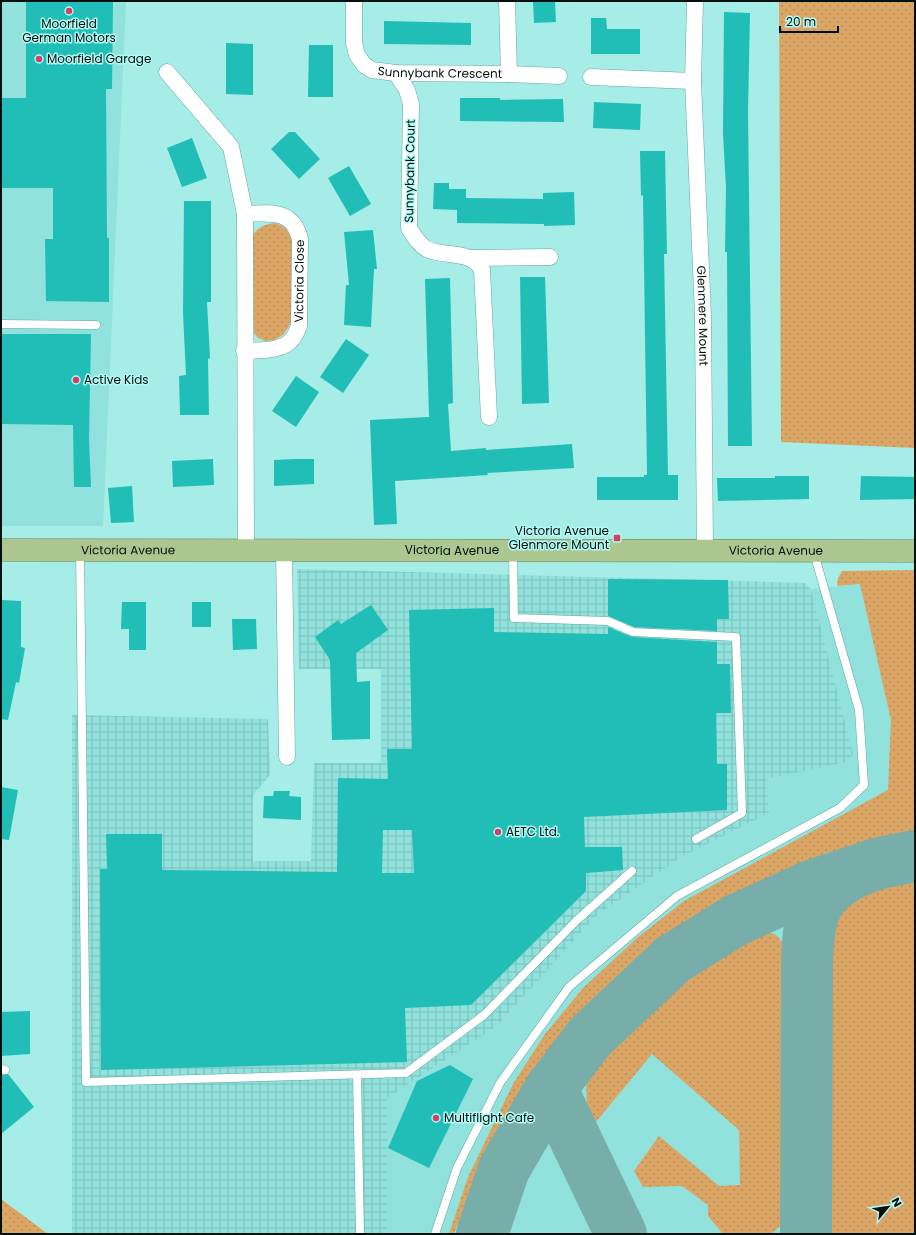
<svg xmlns="http://www.w3.org/2000/svg" width="916" height="1235" font-family="Poppins,sans-serif">
	<defs>
		<pattern id="industrial-grid" width="8" height="8" patternUnits="userSpaceOnUse"><rect width="8" height="8" fill="#91e1dc"/><path d="M0 4h8M4 0v8" fill="none" stroke="#7bc0bc"/></pattern>
		<pattern id="grass-dots" width="8" height="8" patternUnits="userSpaceOnUse"><rect width="8" height="8" fill="#dba565"/><path d="M2 2h.1M6 6h.1" fill="none" stroke="#ba8d56" stroke-width="1.8" stroke-linecap="round"/></pattern>
	</defs>
	<rect width="100%" height="100%" fill="#a6ece7"/>
	<g fill="#91e1dc">
		<polygon points="1,1 126,1 103,526 1,526"/>
		<polygon points="860,584 915,584 915,1234 387,1234 387,1098 497,1026 596,916 681,857 769,813 765,779 847,762 853,754 811,589"/>
	</g>
	<polygon fill="url(#industrial-grid)" points="297,569 805,583 811,589 853,754 847,762 766,779 769,813 681,857 596,916 497,1026 387,1098 387,1234 72,1234 72,715 268,719 270,775 253,795 253,861 311,861 314,763 381,763 381,669 299,669"/>
	<g fill="url(#grass-dots)">
		<polygon points="779,1 915,1 915,448 781,442"/>
		<path d="M275 223C285 226 288 231 293 240L291 321 288 328 283 335 274 340 265 341 257 337 251 329 250 240C255 229 263 224 275 223Z"/>
		<polygon points="915,570 915,835 886,837 824,854 753,885 694,919 636,964 587,1014 539,1073 539,1079 530,1083 515,1110 478,1191 467,1219 457,1225 454,1234 449,1234 468,1177 513,1084 545,1034 583,988 637,938 684,901 888,790 891,720 860,584 837,586 838,578 842,571"/>
		<polygon points="915,881 915,1234 825,1234 827,925 843,900 873,888"/>
		<polygon points="762,930 776,935 786,947 788,1219 771,1234 723,1234 708,1216 708,1205 682,1186 643,1187 634,1171 659,1136 719,1186 740,1185 739,1130 652,1054 595,1123 587,1108 586,1080 632,1028 691,975"/>
		<polygon points="1,1199 48,1234 1,1234"/>
	</g>
	<g fill="none" stroke-linecap="round" stroke-linejoin="round">
		<g stroke="#77aeaa" stroke-width="52">
			<polyline points="551,1088 621,1234"/>
			<polyline points="482,1234 504,1169 551,1088 590,1037 673,959 736,920 811,886 880,863 915,856"/>
			<path d="M806 1234 807 966C808 924 810 894 852 874"/>
		</g>
	</g>
	<g fill="#21bdb7" fill-rule="evenodd">
		<polygon points="26,1 113,1 112,89 106,89 107,238 109,238 109,302 46,301 45,239 53,239 53,188 1,188 1,98 26,98"/>
		<polygon points="533,1 555,1 556,22 534,23"/>
		<polygon points="724,12 750,13 748,111 752,446 728,446 727,252 725,252 726,188 723,133"/>
		<polygon points="591,18 606,18 607,29 640,29 640,54 591,54"/>
		<polygon points="384,21 471,23 471,45 384,44"/>
		<polygon points="226,43 253,44 253,95 226,94"/>
		<polygon points="309,45 333,45 333,97 308,97"/>
		<polygon points="460,98 500,98 500,100 563,99 564,122 460,121"/>
		<polygon points="594,102 641,104 640,130 593,128"/>
		<polygon points="289,132 295,132 320,159 299,179 271,149"/>
		<polygon points="192,138 207,178 182,187 167,148"/>
		<polygon points="640,151 665,151 667,254 664,254 668,475 678,475 678,500 597,500 597,477 644,477 644,475 647,475 643,195 641,196"/>
		<polygon points="349,166 371,204 350,216 328,178"/>
		<polygon points="434,183 449,183 449,189 466,189 466,198 543,199 543,193 574,192 575,225 544,226 544,224 457,223 457,210 433,209"/>
		<polygon points="184,201 211,201 211,302 207,302 210,358 208,359 209,415 180,415 179,376 186,375 183,313"/>
		<polygon points="373,230 377,269 374,269 371,327 344,325 346,285 349,285 344,232"/>
		<polygon points="520,277 545,277 549,403 522,404"/>
		<polygon points="450,278 453,403 448,404 451,451 486,448 486,450 572,444 574,468 487,473 488,475 395,481 397,524 374,525 370,420 429,417 425,279"/>
		<polygon points="1,334 91,334 89,439 91,487 74,487 73,425 1,424"/>
		<polygon points="346,339 369,355 343,393 320,377"/>
		<polygon points="296,376 319,392 296,427 272,411"/>
		<polygon points="213,459 214,485 173,487 172,461"/>
		<polygon points="295,459 314,459 314,484 274,486 274,460"/>
		<polygon points="775,476 809,476 809,499 718,501 717,478 775,478"/>
		<polygon points="861,476 915,477 915,499 860,500"/>
		<polygon points="132,486 134,522 111,523 108,488"/>
		<polygon points="608,579 728,580 729,619 717,619 717,631 634,627 608,616"/>
		<polygon points="2,600 21,601 21,647 25,648 19,683 16,682 8,720 1,719"/>
		<polygon points="122,602 146,602 146,650 129,650 129,629 121,629"/>
		<rect x="192" y="602" width="19" height="25"/>
		<polygon points="371,605 388,630 356,653 357,682 370,681 370,739 332,740 330,660 315,637 338,620 341,624"/>
		<path d="M494 608V632L608 634V627L632 637 717 642V664H730L731 713H716L717 764H727V810L584 817 585 847H622L623 870 586 873V891L471 1005 405 1008 407 1062 101 1070 100 869H107L106 834H162V870L337 872 338 778 388 779 387 749H412L409 610ZM383 830H412L414 873H382Z"/>
		<polygon points="232,619 256,619 257,649 233,650"/>
		<polygon points="1,787 18,790 9,840 1,839"/>
		<polygon points="274,791 290,791 289,796 301,797 301,820 263,818 264,796 273,796"/>
		<polygon points="30,1011 30,1054 1,1056 1,1012"/>
		<polygon points="450,1065 473,1079 429,1168 388,1148 417,1081"/>
		<polygon points="8,1074 34,1107 1,1134 1,1075"/>
	</g>
	<g fill="none" stroke-linecap="round" stroke-linejoin="round">
		<defs>
			<g id="service">
				<polyline points="1,324 96,325"/>
				<polyline points="513,550 514,618 608,621 633,632 736,637 742,813 696,839"/>
				<polyline points="80,551 86,1082 406,1073 484,1015 576,921 632,871"/>
				<polyline points="1,1069 5,1070"/>
				<polyline points="357,1075 360,1234"/>
				<polyline points="435,1234 457,1168 500,1083 569,987 677,896 840,808 864,785 859,710 814,553"/>
			</g>
			<g id="minor">
				<path id="s1" d="M354 1V43L357 55 364 65 372 70 396 73 509 74 559 76"/>
				<polyline points="507,1 509,74"/>
				<path id="s2" d="M695 1 693 81 703 316 705 550"/>
				<polyline points="167,72 231,147 245,214 246,552"/>
				<path d="M396 73 407 90 411 104 409 228C414 236 418 244 427 249 445 258 471 249 482 270L489 417"/>
				<polyline points="591,77 693,81"/>
				<polyline points="471,258 550,257"/>
				<path id="s3" d="M244 351C259 350 284 352 293 338 296 335 297 330 299 326L300 239C293 209 271 213 245 214"/>
				<polyline points="284,551 287,757"/>
			</g>
			<g id="trunk">
				<path id="s4" d="M1 550C306 551 610 550 915 551"/>
			</g>
		</defs>
		<use href="#service" stroke="#63a7a3" stroke-width="9"/>
		<use href="#minor" stroke="#63a7a3" stroke-width="17"/>
		<use href="#trunk" stroke="#627f51" stroke-width="23"/>
		<use href="#service" stroke="#fff" stroke-width="8"/>
		<use href="#minor" stroke="#fff" stroke-width="16"/>
		<use href="#trunk" stroke="#acc890" stroke-width="22"/>
	</g>
	<g fill="#d14164" stroke="#b3f9f4" stroke-width="1.5">
		<circle cx="69" cy="11" r="4"/>
		<circle cx="39" cy="59" r="4"/>
		<circle cx="76" cy="380" r="4"/>
		<rect x="613" y="534" width="8" height="8" rx="2"/>
		<circle cx="498" cy="832" r="4"/>
		<circle cx="436" cy="1118" r="4"/>
	</g>
	<g text-anchor="middle" stroke-width="3" stroke-linejoin="round" paint-order="stroke">
		<g font-size="12" fill="#00100f" stroke="#b3f9f4" text-anchor="start">
			<text x="69" y="28" text-anchor="middle">Moorfield<tspan x="69" dy="14">German Motors</tspan></text>
			<text x="47" y="63">Moorfield Garage</text>
			<text x="84" y="384">Active Kids</text>
			<text x="609" y="535" text-anchor="end">Victoria Avenue<tspan x="609" dy="14">Glenmore Mount</tspan></text>
			<text x="506" y="836">AETC Ltd.</text>
			<text x="444" y="1122">Multiflight Cafe</text>
		</g>
		<g font-size="12" fill="#00100f" stroke="#b3f9f4">
			<text dy="4" stroke="none"><textPath href="#s1" startOffset="144">Sunnybank Crescent</textPath></text>
			<text transform="translate(410 171) rotate(-89)" y="4">Sunnybank Court</text>
			<text dy="4" stroke="none"><textPath href="#s3" startOffset="111">Victoria Close</textPath></text>
			<text dy="4" stroke="none"><textPath href="#s2" startOffset="315">Glenmere Mount</textPath></text>
			<text dy="4" stroke="none"><textPath href="#s4" startOffset="451">Victoria Avenue</textPath></text>
			<text dy="4" stroke="none"><textPath href="#s4" startOffset="127">Victoria Avenue</textPath></text>
			<text dy="4" stroke="none"><textPath href="#s4" startOffset="775">Victoria Avenue</textPath></text>
		</g>
	</g>
	<rect width="916" height="1235" fill="none" stroke="#00100f" stroke-width="4"/>
	<g transform="translate(888 1207) rotate(61)" stroke="#b3f9f4" stroke-width="3" paint-order="stroke">
	<path d="M0-3L7 15L0 10L-7 15Z" fill="#00100f"/>
	<text y="-6" font-size="11" font-weight="bold" text-anchor="middle" fill="#00100f">N</text>
	</g>
	<path d="M780 26v6h58v-6" fill="none" stroke="#00100f" stroke-width="2"/>
	<text x="786" y="26" font-size="12" fill="#00100f" stroke="#b3f9f4" stroke-width="3" paint-order="stroke">20 m</text>
</svg>
